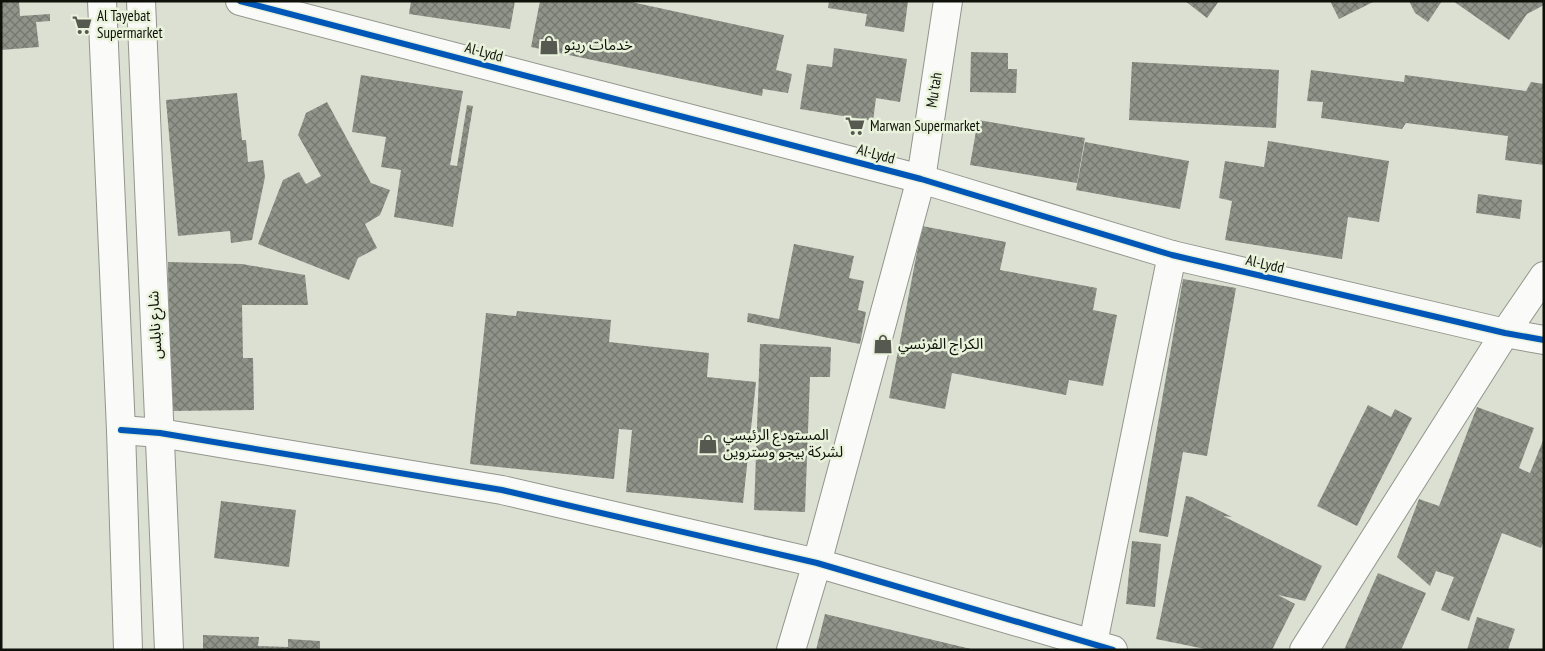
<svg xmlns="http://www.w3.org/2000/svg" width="1545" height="651" font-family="'PT Sans Narrow','Noto Sans Arabic',sans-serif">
	<defs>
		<pattern id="building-cross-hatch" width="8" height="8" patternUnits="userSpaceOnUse" patternTransform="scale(1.25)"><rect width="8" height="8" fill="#8f9389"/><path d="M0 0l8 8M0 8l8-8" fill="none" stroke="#73776e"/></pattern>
	</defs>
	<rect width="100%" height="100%" fill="#dbe0d3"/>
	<g fill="url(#building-cross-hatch)">
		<polygon points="1,1 19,1 20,16 50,14 50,21 36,22 39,47 1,50"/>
		<polygon points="411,1 515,1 510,29 409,14"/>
		<polygon points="540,1 627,1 784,35 776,70 792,74 788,93 763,89 762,96 531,47"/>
		<polygon points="829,1 908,1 904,32 865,26 867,14 828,8"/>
		<polygon points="1185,1 1219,1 1207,18"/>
		<polygon points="1330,1 1375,1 1339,19"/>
		<polygon points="1409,1 1442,1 1428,22 1415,13"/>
		<polygon points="1453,1 1544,1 1544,5 1527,14 1509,40"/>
		<polygon points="834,48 907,59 900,102 876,98 873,121 800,109 807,64 832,67"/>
		<polygon points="971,52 1008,53 1008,69 1017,69 1016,93 970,92"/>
		<polygon points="1132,62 1279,70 1276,128 1129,120"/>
		<polygon points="1311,70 1404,82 1405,75 1526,91 1531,82 1544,84 1544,165 1505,160 1508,136 1406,123 1402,129 1321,118 1323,102 1307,101"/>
		<polygon points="361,75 463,91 450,165 457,166 467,105 473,106 453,227 394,217 401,170 381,167 386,137 352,132"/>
		<polygon points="237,93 242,140 246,140 248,162 263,160 265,177 252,240 231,243 230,231 178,236 166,100"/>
		<polygon points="327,102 371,183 390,190 380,215 365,224 377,248 358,258 349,280 258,244 283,180 299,172 306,184 321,176 298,135 306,113"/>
		<polygon points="978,120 1085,138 1077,183 970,165"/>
		<polygon points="1268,141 1389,161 1379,222 1348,217 1342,259 1225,240 1232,201 1219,198 1225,161 1264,167"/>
		<polygon points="1085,142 1189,161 1180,209 1076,190"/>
		<polygon points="1478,194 1522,200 1520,219 1476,213"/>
		<polygon points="922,226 1006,242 1000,270 1097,288 1093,310 1117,315 1103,386 1069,380 1066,395 952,373 945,409 889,398"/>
		<polygon points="794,244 854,256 849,278 864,281 858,310 866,312 860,344 747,322 748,313 779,319"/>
		<polygon points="168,262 242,264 305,275 308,305 242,305 243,358 253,358 254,410 170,411"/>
		<polygon points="1183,279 1236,288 1207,456 1183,452 1168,537 1139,532"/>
		<polygon points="517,311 611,320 609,342 709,353 707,377 756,382 743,503 626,492 632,430 619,429 614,479 470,464 486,313 516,316"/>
		<polygon points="760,344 831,347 830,377 810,377 805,512 754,510"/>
		<polygon points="1368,405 1391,417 1395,409 1412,418 1357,526 1317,506"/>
		<polygon points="1477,407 1534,428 1519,468 1530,473 1544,438 1544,541 1541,548 1502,533 1469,621 1441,610 1454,577 1436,571 1430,586 1397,557 1419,499 1439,506"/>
		<polygon points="1186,496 1192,497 1232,517 1223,516 1322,566 1305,601 1278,595 1295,604 1272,650 1210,650 1156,639"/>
		<polygon points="221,501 296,510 289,567 214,558"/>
		<polygon points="1132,541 1161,544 1155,607 1126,604"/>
		<polygon points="1378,573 1426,593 1401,650 1344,650"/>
		<polygon points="825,614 971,649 971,650 816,650"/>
		<polygon points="1477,617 1515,629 1508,650 1467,650"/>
		<polygon points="203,635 259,637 258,646 288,647 288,639 320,641 320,650 203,650"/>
	</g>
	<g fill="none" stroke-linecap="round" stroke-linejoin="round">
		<defs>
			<g id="minor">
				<polyline points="240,1 921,179 1172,255 1505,333 1544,340"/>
				<polyline points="121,430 160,433 502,490 817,563 1113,650"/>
				<polyline points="1093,643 1172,255"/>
				<polyline points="791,650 817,563 921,179 948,1"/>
				<polyline points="1304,650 1505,333 1544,276"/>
			</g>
			<g id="major">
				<polyline points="102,1 121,430 128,650"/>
				<polyline points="141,1 169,650"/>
			</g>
		</defs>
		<use href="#minor" stroke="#92968c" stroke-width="30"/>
		<use href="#major" stroke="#92968c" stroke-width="30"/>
		<use href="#minor" stroke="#fafaf8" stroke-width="28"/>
		<use href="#major" stroke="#fafaf8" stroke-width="28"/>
		<defs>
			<g id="cycleway">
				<polyline points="240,1 921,179 1172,255 1505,333 1544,340"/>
				<polyline points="121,430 160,433 502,490 817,563 1113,650"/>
			</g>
		</defs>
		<use href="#cycleway" stroke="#e9f2db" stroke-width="9"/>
		<use href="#cycleway" stroke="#0057b8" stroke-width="6"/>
	</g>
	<defs>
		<symbol id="supermarket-bare" viewBox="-9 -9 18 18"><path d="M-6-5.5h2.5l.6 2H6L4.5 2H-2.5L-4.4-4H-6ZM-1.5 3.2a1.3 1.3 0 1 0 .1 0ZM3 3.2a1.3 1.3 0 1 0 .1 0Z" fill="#565950" stroke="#e9f2db" stroke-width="2.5" paint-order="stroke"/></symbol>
		<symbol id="shop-bare" viewBox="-9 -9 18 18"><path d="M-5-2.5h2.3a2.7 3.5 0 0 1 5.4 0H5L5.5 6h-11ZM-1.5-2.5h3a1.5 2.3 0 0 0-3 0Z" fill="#565950" stroke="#e9f2db" stroke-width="2.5" paint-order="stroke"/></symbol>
	</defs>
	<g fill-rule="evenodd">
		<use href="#supermarket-bare" x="68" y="11" width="28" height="28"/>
		<use href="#shop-bare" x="535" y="31" width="28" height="28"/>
		<use href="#supermarket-bare" x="841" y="112" width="28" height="28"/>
		<use href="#shop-bare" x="869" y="330" width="28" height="28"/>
		<use href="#shop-bare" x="694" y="430" width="28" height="28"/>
	</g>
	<g text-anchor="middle" stroke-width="5" stroke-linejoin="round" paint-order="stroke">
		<g font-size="15" fill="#0e1109" stroke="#e9f2db" text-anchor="start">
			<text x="97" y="21">Al Tayebat<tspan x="97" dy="17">Supermarket</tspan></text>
			<text x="564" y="50">خدمات رينو</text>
			<text x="870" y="131">Marwan Supermarket</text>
			<text x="898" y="349">الكراج الفرنسي</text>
			<text x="723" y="440">المستودع الرئيسي<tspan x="723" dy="17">لشركة بيجو وستروين</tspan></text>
		</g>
		<g font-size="15" fill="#0e1109" stroke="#e9f2db">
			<text transform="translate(484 52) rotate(15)" y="5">Al-Lydd</text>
			<text transform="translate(934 90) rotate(-81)" y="5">Mu'tah</text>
			<text transform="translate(876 154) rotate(15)" y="5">Al-Lydd</text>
			<text transform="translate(1265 264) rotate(13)" y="5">Al-Lydd</text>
			<text transform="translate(155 325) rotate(-93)" y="5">شارع نابلس</text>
		</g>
	</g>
	<rect width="1545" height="651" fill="none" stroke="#0e1109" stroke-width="5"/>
</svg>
